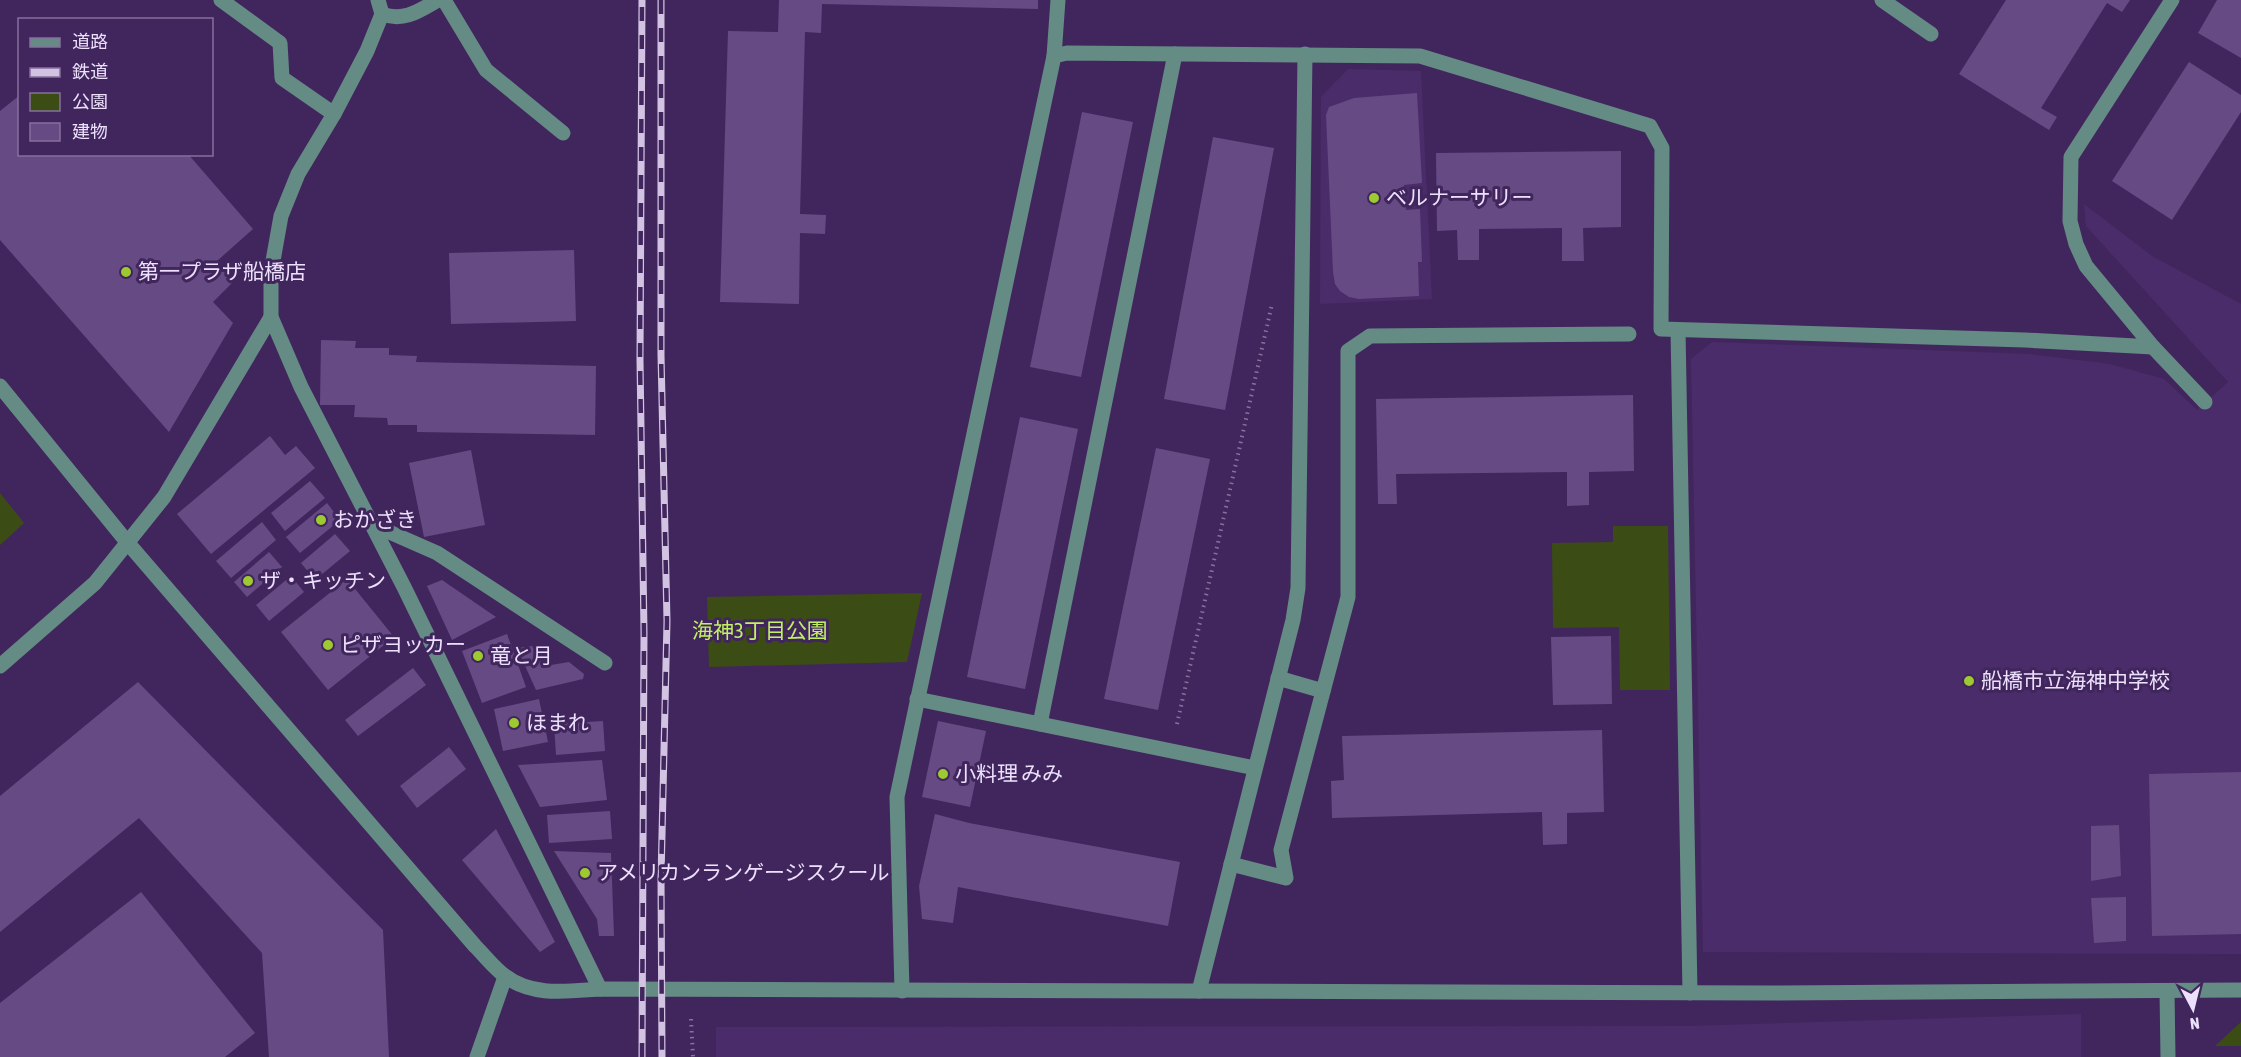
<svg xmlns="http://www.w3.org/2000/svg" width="2241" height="1057" font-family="'Asap Condensed','Noto Sans JP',sans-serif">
	<rect width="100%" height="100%" fill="#41265d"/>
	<g fill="#4b2c6a">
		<polygon points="1348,69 1421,71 1432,299 1320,304 1321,97"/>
		<polygon points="2084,204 2152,256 2241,304 2241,954 1703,952 1691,359 1712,342 2027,354 2110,364 2164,379 2197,410 2228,382 2086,226"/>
		<polygon points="2081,1014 2081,1057 716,1057 716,1027 1690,1026"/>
	</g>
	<g fill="#3b4d14">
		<polygon points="0,493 24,523 0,545"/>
		<polygon points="1613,526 1668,526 1670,690 1620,690 1619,627 1553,628 1552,543 1613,542"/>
		<polygon points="922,593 907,662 709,667 707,597"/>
		<polygon points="2241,1022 2241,1046 2215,1046"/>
	</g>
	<g fill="#664a84">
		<polygon points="779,0 1038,0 1038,9 822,4 821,33 805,32 800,214 826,215 825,234 800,233 799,304 720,302 728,31 778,32"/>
		<polygon points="2006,0 2130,0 2122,12 2107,3 2041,108 2057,117 2049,130 1959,74"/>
		<polygon points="2217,0 2241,0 2241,58 2198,33"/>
		<polygon points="2189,62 2241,95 2241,112 2172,220 2112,181"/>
		<polygon points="1417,93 1422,183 1404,185 1406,210 1420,209 1422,262 1418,262 1419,296 1359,299 1349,297 1340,291 1335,284 1333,272 1326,115 1329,107 1354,98"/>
		<polygon points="20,95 20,154 188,154 253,229 217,261 233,282 213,302 233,323 169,432 0,240 0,111"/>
		<polygon points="1082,112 1133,122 1081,377 1030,367"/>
		<polygon points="1213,137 1274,148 1225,410 1164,399"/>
		<polygon points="1621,151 1621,227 1583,228 1584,261 1562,261 1562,228 1479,229 1479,260 1458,260 1457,230 1437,231 1436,153"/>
		<polygon points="574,250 576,321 451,324 449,253"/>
		<polygon points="321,340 356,341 355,348 389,348 389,355 417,356 416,362 596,366 595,435 417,432 417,425 388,425 387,418 354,417 355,405 320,405"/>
		<polygon points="1633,395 1634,471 1589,472 1589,505 1567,506 1567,472 1396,474 1397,504 1378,504 1376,399"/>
		<polygon points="1020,417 1078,429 1025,689 967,677"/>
		<polygon points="270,436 285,455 296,446 315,468 211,554 177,514"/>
		<polygon points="1156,448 1210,459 1158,710 1104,699"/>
		<polygon points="471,450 485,525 424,537 409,463"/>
		<polygon points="310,481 325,498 285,531 271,513"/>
		<polygon points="327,503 340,520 300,553 286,537"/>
		<polygon points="262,522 276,540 231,578 216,561"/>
		<polygon points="335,534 350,551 315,580 301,563"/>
		<polygon points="269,552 282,567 247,597 234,582"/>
		<polygon points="291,576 304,592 269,621 256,605"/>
		<polygon points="347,579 394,637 328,690 281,632"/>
		<polygon points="442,580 496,617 452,640 427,586"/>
		<polygon points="507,634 526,687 482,703 462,651"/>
		<polygon points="1611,636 1612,704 1553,705 1551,637"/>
		<polygon points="532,646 545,666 569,662 584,674 583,679 536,690 517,648"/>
		<polygon points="413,668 426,685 358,736 345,720"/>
		<polygon points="138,682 383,930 389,1057 269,1057 262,953 139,818 0,932 0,796"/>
		<polygon points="539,699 548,742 503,751 494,709"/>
		<polygon points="603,721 605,751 556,755 554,724"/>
		<polygon points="938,721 986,731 970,807 922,797"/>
		<polygon points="1602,730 1604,812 1567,813 1567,844 1543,845 1542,812 1332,818 1331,781 1344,780 1342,736"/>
		<polygon points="449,747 466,769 417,808 400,786"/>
		<polygon points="602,760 607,800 540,807 518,765"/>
		<polygon points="2241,772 2241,934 2152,936 2149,774"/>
		<polygon points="610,811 612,839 549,843 547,815"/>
		<polygon points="935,814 969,823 1180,862 1168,926 958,887 953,923 922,919 919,886"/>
		<polygon points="2119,825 2121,876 2091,881 2091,826"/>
		<polygon points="496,829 555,942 540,952 462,860"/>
		<polygon points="554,851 611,853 614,936 599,936 597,919"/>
		<polygon points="141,892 255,1033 225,1057 0,1057 0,1003"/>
		<polygon points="2126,897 2126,941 2094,943 2091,898"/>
	</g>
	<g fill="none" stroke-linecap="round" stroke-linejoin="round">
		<g stroke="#86719d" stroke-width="4" stroke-dasharray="1.5 4.5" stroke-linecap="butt">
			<polyline points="1177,724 1272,304"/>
			<polyline points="691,1019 693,1057"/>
		</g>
		<g stroke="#658b85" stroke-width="15">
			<polyline points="221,0 280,43 282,78 334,114"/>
			<polyline points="378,0 382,14 367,51 334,114 298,174 281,216 271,272 271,317 301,387 404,587 600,989"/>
			<polyline points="444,0 486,70 563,133"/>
			<polyline points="1882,0 1931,34"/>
			<polyline points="2172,0 2071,157 2070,221 2076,244 2086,266 2153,347 2205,402"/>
			<path d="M382 14C404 22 419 11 438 0"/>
			<polyline points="1054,56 1058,0"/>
			<polyline points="1678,330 1690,993"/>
			<path d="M0 386 127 542 475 946C485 956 494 968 505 976 532 997 568 991 600 989L1773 993 2241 990"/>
			<polyline points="371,524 437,553 605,663"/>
			<polyline points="0,666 95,583 164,497 271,317"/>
			<polyline points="1278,678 1323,691"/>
			<polyline points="917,699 1255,768"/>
			<polyline points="1040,724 1175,54"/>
			<polyline points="1231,864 1286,878 1281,850 1348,597 1348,351 1370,336 1629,334"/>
			<polyline points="902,991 897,797 1054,56 1067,53 1420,56 1650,126 1662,148 1661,329 2025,340 2153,347"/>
			<polyline points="1199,991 1293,620 1298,588 1305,54"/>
			<polyline points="2167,991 2168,1057"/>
			<polyline points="477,1057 505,977"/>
		</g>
		<defs>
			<g id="rail">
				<polyline points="661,0 661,355 667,621 661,878 662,1057"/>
				<polyline points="642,1057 644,633 640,360 642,0"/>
			</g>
		</defs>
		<use href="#rail" stroke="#d2c3e3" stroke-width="7"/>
		<use href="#rail" stroke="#41265d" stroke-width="4.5" stroke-dasharray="14" stroke-linecap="butt"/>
	</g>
	<g fill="#9dca30" stroke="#41265d" stroke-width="2">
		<circle cx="1374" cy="198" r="6"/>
		<circle cx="126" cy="272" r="6"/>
		<circle cx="321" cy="520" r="6"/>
		<circle cx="248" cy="581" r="6"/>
		<circle cx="328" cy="645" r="6"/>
		<circle cx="478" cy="656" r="6"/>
		<circle cx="1969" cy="681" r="6"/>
		<circle cx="514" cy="723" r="6"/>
		<circle cx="943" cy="774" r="6"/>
		<circle cx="585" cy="873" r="6"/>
	</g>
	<g text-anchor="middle" stroke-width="6" stroke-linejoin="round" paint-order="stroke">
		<g font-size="21" fill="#ece0fc" stroke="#41265d" text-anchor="start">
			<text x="1386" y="205">ベルナーサリー</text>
			<text x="138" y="279">第一プラザ船橋店</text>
			<text x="333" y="527">おかざき</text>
			<text x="260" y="588">ザ・キッチン</text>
			<text x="340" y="652">ピザヨッカー</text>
			<text x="490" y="663">竜と月</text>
			<text x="1981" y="688">船橋市立海神中学校</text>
			<text x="526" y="730">ほまれ</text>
			<text x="955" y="781">小料理 みみ</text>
			<text x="597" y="880">アメリカンランゲージスクール</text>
		</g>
		<g font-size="21" fill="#c2f063" stroke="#41265d">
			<text x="760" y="638">海神3丁目公園</text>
		</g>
	</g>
	<rect x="18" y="18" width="195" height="138" fill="#41265d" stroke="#85709d" stroke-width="1.5"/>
	<rect x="30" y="38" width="30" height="9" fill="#658b85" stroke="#85709d" stroke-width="1.5"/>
	<text x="72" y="48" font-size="18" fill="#ece0fc">道路</text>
	<rect x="30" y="68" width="30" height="9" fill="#d2c3e3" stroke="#85709d" stroke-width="1.5"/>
	<text x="72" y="78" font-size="18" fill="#ece0fc">鉄道</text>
	<rect x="30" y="93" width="30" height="18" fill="#3b4d14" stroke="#85709d" stroke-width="1.5"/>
	<text x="72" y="108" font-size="18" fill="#ece0fc">公園</text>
	<rect x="30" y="123" width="30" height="18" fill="#664a84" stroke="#85709d" stroke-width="1.5"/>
	<text x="72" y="138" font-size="18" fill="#ece0fc">建物</text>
	<g transform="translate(2193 1009) rotate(173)" stroke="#41265d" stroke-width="4.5" paint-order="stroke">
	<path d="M0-4.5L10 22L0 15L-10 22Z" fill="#ece0fc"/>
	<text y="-9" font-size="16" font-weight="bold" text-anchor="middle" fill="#ece0fc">N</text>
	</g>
</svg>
